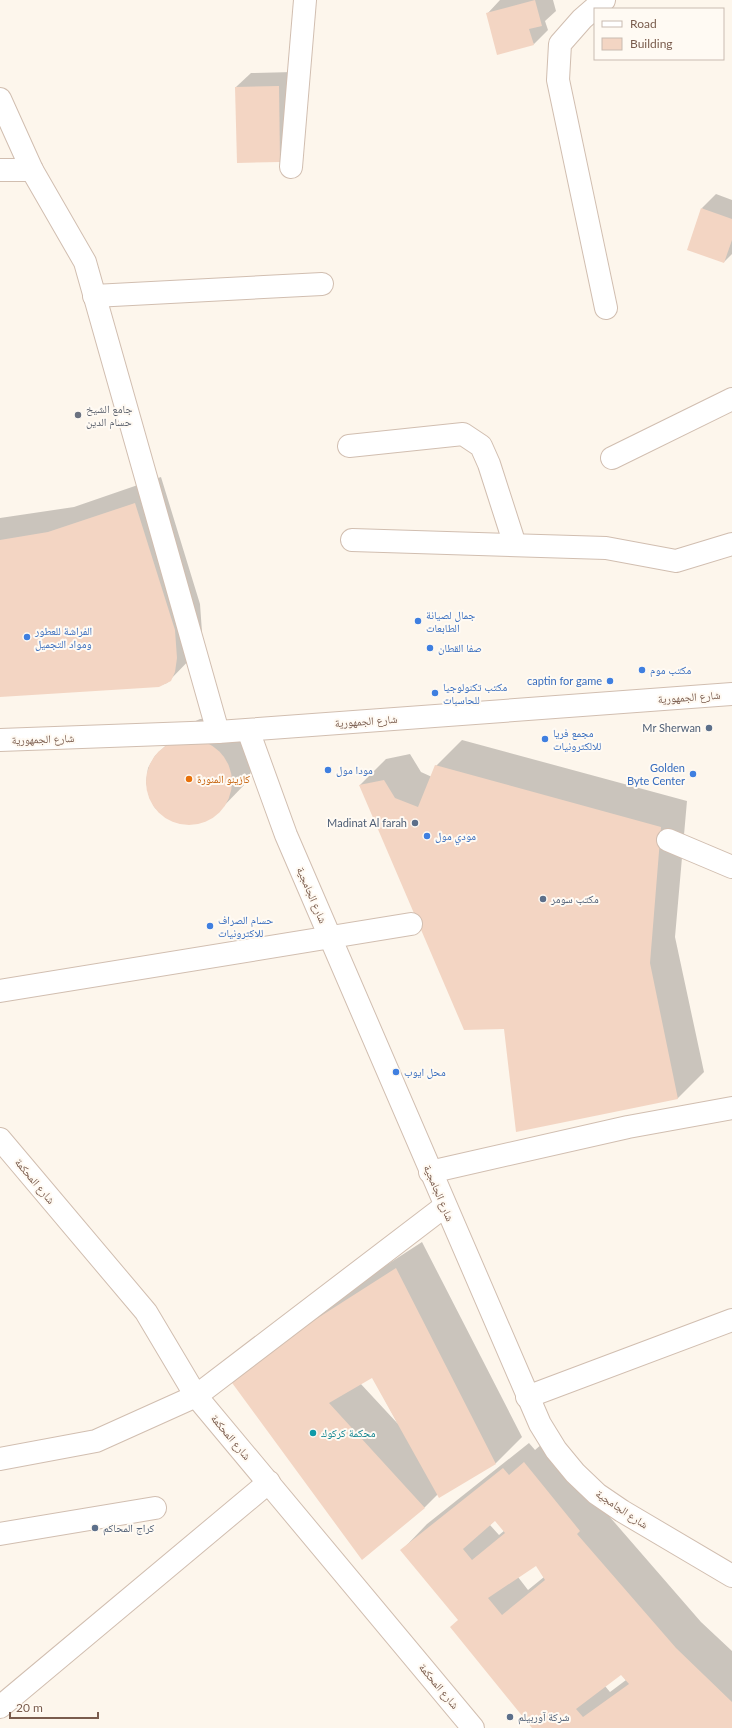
<svg xmlns="http://www.w3.org/2000/svg" width="732" height="1728" font-family="Lato,'Noto Naskh Arabic',sans-serif">
	<rect width="100%" height="100%" fill="#fdf6ec"/>
	<g fill="#0003" fill-rule="evenodd">
		<polygon points="500,0 553,0 556,11 545,21 548,30 534,44 487,14"/>
		<polygon points="293,72 294,147 279,161 236,87 251,73"/>
		<polygon points="716,194 732,200 732,254 724,262 702,208"/>
		<polygon points="161,477 200,604 202,632 199,650 167,683 159,686 0,696 0,518 74,507"/>
		<polygon points="214,718 239,730 252,769 247,782 217,813 205,821 192,824 178,823 166,817 155,808 149,796 146,782 148,768 155,756 187,725 200,719"/>
		<polygon points="462,740 687,801 675,937 704,1072 678,1098 517,1130 505,1028 360,785 386,759 410,754 421,772 432,777 436,766"/>
		<path d="M422 1242 522 1437 496 1463 439 1497 438 1494 425 1507 362 1558 254 1351ZM372 1376 398 1424 360 1383Z"/>
		<path d="M550 1437 602 1508 701 1622 732 1651V1728H533L459 1619 402 1550 427 1524 529 1443 535 1450ZM495 1520 505 1530 499 1535 490 1525ZM537 1564 544 1577 528 1590 518 1577ZM621 1674 626 1680 610 1692 605 1686Z"/>
	</g>
	<g fill="#f3d5c3" fill-rule="evenodd">
		<polygon points="535,0 542,26 529,29 534,45 497,55 486,13"/>
		<polygon points="279,86 280,162 237,163 235,87"/>
		<polygon points="701,208 732,219 732,240 724,263 687,250"/>
		<polygon points="135,503 175,630 177,658 175,672 171,681 159,687 0,697 0,540 48,532"/>
		<circle cx="189" cy="782" r="43"/>
		<polygon points="435,765 661,827 650,963 678,1099 516,1132 504,1029 464,1030 359,785 384,780 395,798 418,807"/>
		<polygon points="396,1268 496,1464 439,1498 372,1378 329,1403 425,1508 362,1560 227,1376"/>
		<path d="M524 1462 580 1531 577 1534 676 1648 732 1702V1728H532L450 1627 458 1620 400 1550 503 1468 509 1475ZM495 1521 505 1533 472 1560 463 1549ZM536 1566 545 1580 502 1615 488 1598ZM621 1675 629 1684 583 1717 576 1709Z"/>
	</g>
	<g fill="none" stroke-linecap="round" stroke-linejoin="round">
		<defs>
			<g id="minor">
				<polyline points="604,0 582,19 560,44 558,80 606,308"/>
				<polyline points="0,99 32,170 85,262 218,732"/>
				<polyline points="291,167 305,0"/>
				<polyline points="0,170 32,170"/>
				<polyline points="94,296 322,284"/>
				<polyline points="349,446 463,434 481,446 489,464 515,545"/>
				<polyline points="612,458 732,399"/>
				<polyline points="352,540 606,548 676,561 732,544"/>
				<polyline points="248,730 286,835 540,1424 556,1450 575,1473 597,1494 622,1511 732,1576"/>
				<polyline points="0,740 218,732 732,694"/>
				<polyline points="668,840 732,867"/>
				<polyline points="0,991 411,924"/>
				<polyline points="0,1139 146,1312 196,1396 473,1728"/>
				<polyline points="430,1172 628,1127 732,1108"/>
				<polyline points="527,1397 732,1320"/>
				<polyline points="0,1459 96,1441 196,1396 445,1206"/>
				<polyline points="0,1534 155,1508"/>
				<polyline points="0,1707 269,1482"/>
			</g>
		</defs>
		<use href="#minor" stroke="#d1beb0" stroke-width="24"/>
		<use href="#minor" stroke="#fff" stroke-width="22"/>
	</g>
	<circle fill="#6b7280" stroke="#fffaf3" stroke-width="1.5" cx="78" cy="415" r="4"/>
	<g fill="#3f7fe0" stroke="#fffaf3" stroke-width="1.5">
		<circle cx="418" cy="621" r="4"/>
		<circle cx="27" cy="637" r="4"/>
		<circle cx="430" cy="648" r="4"/>
		<circle cx="642" cy="670" r="4"/>
		<circle cx="610" cy="681" r="4"/>
		<circle cx="435" cy="693" r="4"/>
		<circle cx="545" cy="739" r="4"/>
		<circle cx="328" cy="770" r="4"/>
		<circle cx="693" cy="774" r="4"/>
		<circle cx="427" cy="836" r="4"/>
		<circle cx="210" cy="926" r="4"/>
		<circle cx="396" cy="1072" r="4"/>
	</g>
	<g fill="#5c6f8a" stroke="#fffaf3" stroke-width="1.5">
		<circle cx="709" cy="728" r="4"/>
		<circle cx="415" cy="823" r="4"/>
		<circle cx="543" cy="899" r="4"/>
		<circle cx="95" cy="1528" r="4"/>
		<circle cx="510" cy="1717" r="4"/>
	</g>
	<circle fill="#e8710a" stroke="#fffaf3" stroke-width="1.5" cx="189" cy="779" r="4"/>
	<circle fill="#0f9aa8" stroke="#fffaf3" stroke-width="1.5" cx="313" cy="1433" r="4"/>
	<g text-anchor="middle" stroke-width="4" stroke-linejoin="round" paint-order="stroke">
		<g font-size="11" fill="#5b616d" stroke="#fffaf3" text-anchor="start">
			<text x="86" y="413">جامع الشيخ<tspan x="86" dy="13">حسام الدين</tspan></text>
		</g>
		<g font-size="11" fill="#366cbe" stroke="#fffaf3" text-anchor="start">
			<text x="426" y="619">جمال لصيانة<tspan x="426" dy="13">الطابعات</tspan></text>
			<text x="35" y="635">الفراشة للعطور<tspan x="35" dy="13">ومواد التجميل</tspan></text>
			<text x="438" y="652">صفا القطان</text>
			<text x="650" y="674">مكتب موم</text>
			<text x="602" y="685" text-anchor="end">captin for game</text>
			<text x="443" y="691">مكتب تكنولوجيا<tspan x="443" dy="13">للحاسبات</tspan></text>
			<text x="553" y="737">مجمع فريا<tspan x="553" dy="13">للالكترونيات</tspan></text>
			<text x="685" y="772" text-anchor="end">Golden<tspan x="685" dy="13">Byte Center</tspan></text>
			<text x="336" y="774">مودا مول</text>
			<text x="435" y="840">مودي مول</text>
			<text x="218" y="924">حسام الصراف<tspan x="218" dy="13">للاكترونيات</tspan></text>
			<text x="404" y="1076">محل ايوب</text>
		</g>
		<g font-size="11" fill="#7a5c4d" stroke="#fffaf3">
			<text transform="translate(689 697) rotate(-4)" y="4">شارع الجمهورية</text>
			<text transform="translate(366 721) rotate(-4)" y="4">شارع الجمهورية</text>
			<text transform="translate(43 739) rotate(-2)" y="4">شارع الجمهورية</text>
			<text transform="translate(312 895) rotate(67)" y="4">شارع الجامجية</text>
			<text transform="translate(35 1181) rotate(50)" y="4">شارع المحكمة</text>
			<text transform="translate(439 1193) rotate(67)" y="4">شارع الجامجية</text>
			<text transform="translate(231 1437) rotate(50)" y="4">شارع المحكمة</text>
			<text transform="translate(622 1509) rotate(34)" y="4">شارع الجامجية</text>
			<text transform="translate(439 1686) rotate(50)" y="4">شارع المحكمة</text>
		</g>
		<g font-size="11" fill="#4e5e75" stroke="#fffaf3" text-anchor="start">
			<text x="701" y="732" text-anchor="end">Mr Sherwan</text>
			<text x="407" y="827" text-anchor="end">Madinat Al farah</text>
			<text x="551" y="903">مكتب سومر</text>
			<text x="103" y="1532">كراج المحاكم</text>
			<text x="518" y="1721">شركة آوربيلم</text>
		</g>
		<g font-size="11" fill="#c56008" stroke="#fffaf3" text-anchor="start">
			<text x="197" y="783">كازينو المنورة</text>
		</g>
		<g font-size="11" fill="#0d838f" stroke="#fffaf3" text-anchor="start">
			<text x="321" y="1437">محكمة كركوك</text>
		</g>
	</g>
	<rect x="594" y="8" width="130" height="52" fill="#fffaf3" stroke="#cabbb1"/>
	<rect x="602" y="21" width="20" height="6" fill="#ffffff" stroke="#cabbb1"/>
	<text x="630" y="28" font-size="12" fill="#7a5c4d">Road</text>
	<rect x="602" y="38" width="20" height="12" fill="#f3d5c3" stroke="#cabbb1"/>
	<text x="630" y="48" font-size="12" fill="#7a5c4d">Building</text>
	<path d="M10 1712v6h88v-6" fill="none" stroke="#7a5c4d" stroke-width="2"/>
	<text x="16" y="1712" font-size="12" fill="#7a5c4d" stroke="#fffaf3" stroke-width="3" paint-order="stroke">20 m</text>
</svg>
